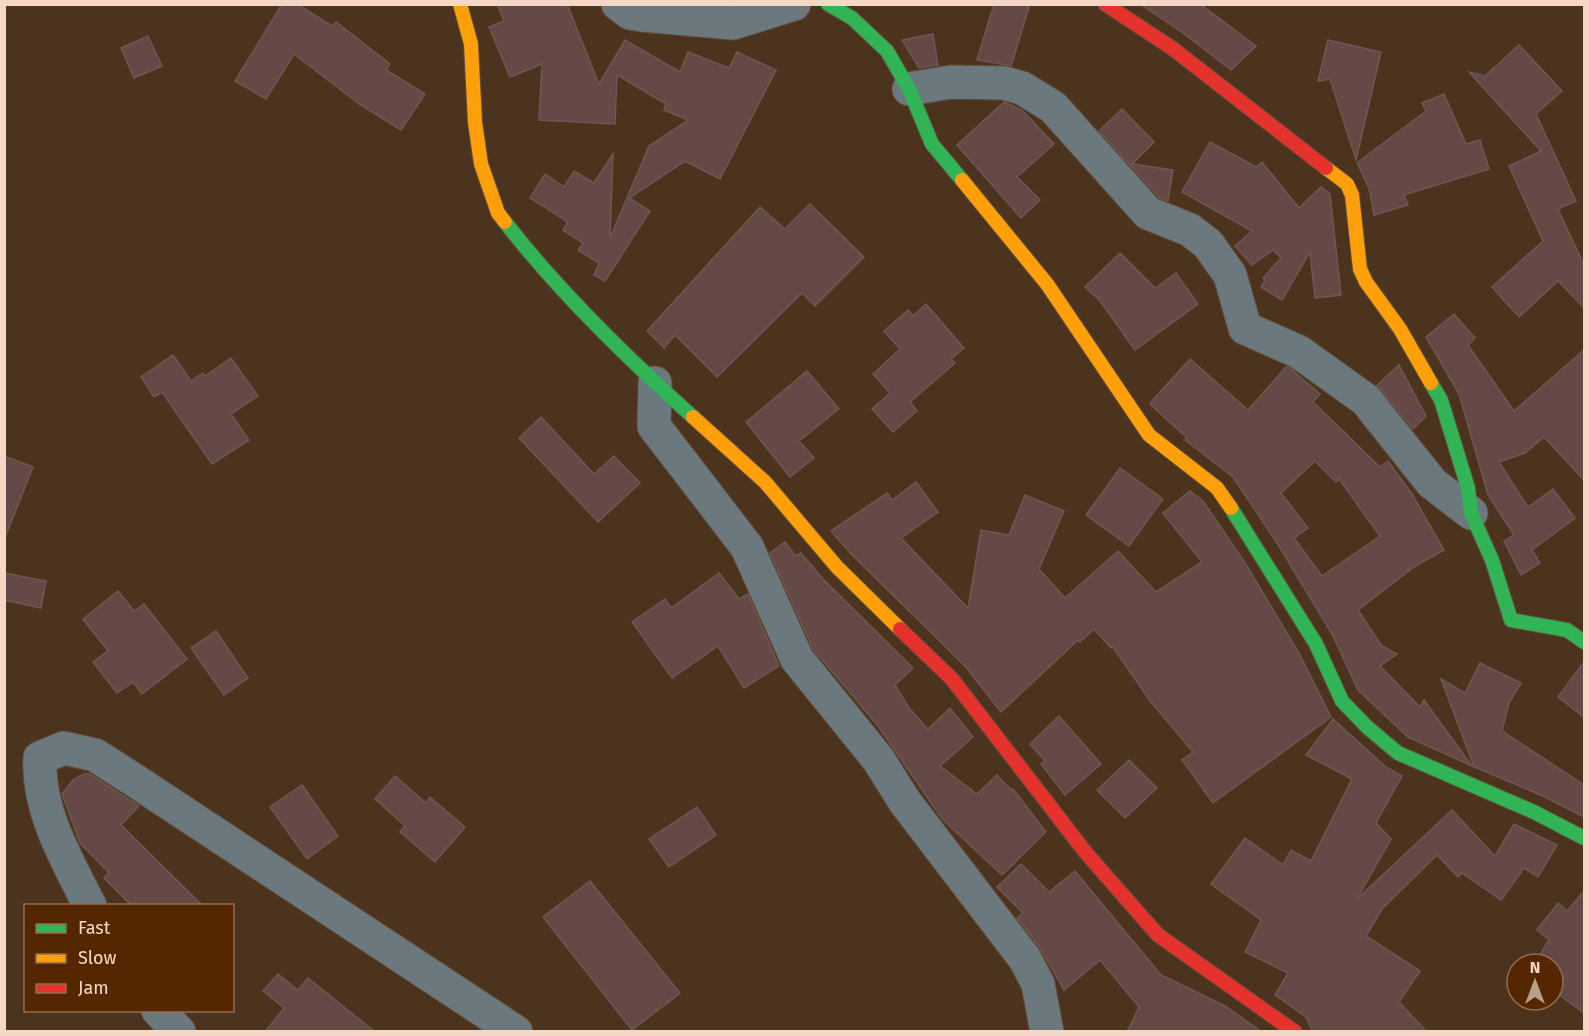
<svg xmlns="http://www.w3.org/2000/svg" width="1589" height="1036" font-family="'Fira Sans',sans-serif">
	<rect width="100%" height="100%" fill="#4c331e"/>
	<g fill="#644946" stroke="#6e5752" stroke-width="1.5" fill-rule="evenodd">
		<polygon points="282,4 297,4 332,26 336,22 390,64 386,70 425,94 401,130 359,104 294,54 266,99 235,81"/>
		<polygon points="497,4 567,4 599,84 625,40 680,72 688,52 729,68 737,52 776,70 720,179 685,161 629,198 650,211 605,281 594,275 599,263 578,250 583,243 563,230 568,222 530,198 545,174 564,187 574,171 594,183 613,154 610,238 649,146 688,120 664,110 666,104 617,75 615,124 539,120 542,64 510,77 489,27 504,21"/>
		<polygon points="994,4 1030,4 1011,66 977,60"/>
		<polygon points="1140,4 1200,4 1256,46 1231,70 1183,33"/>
		<polygon points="933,34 938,65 919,68 902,40"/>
		<polygon points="148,36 162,66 134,78 121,48"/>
		<polygon points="1328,40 1381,52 1356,160 1330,79 1318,81"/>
		<polygon points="1519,45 1562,91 1536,114 1576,201 1558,209 1584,265 1584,308 1558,281 1519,317 1492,287 1543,241 1509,166 1541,151 1469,72 1485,76"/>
		<polygon points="1444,94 1466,144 1480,140 1489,169 1404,195 1408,205 1374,215 1369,188 1357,163 1426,111 1422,103"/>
		<polygon points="1004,102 1022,110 1054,144 1017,177 1040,200 1021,218 957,145"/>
		<polygon points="1122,109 1154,142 1132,164 1173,170 1168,201 1160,198 1099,131"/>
		<polygon points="1210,142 1256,167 1262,162 1299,208 1321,187 1330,194 1341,295 1315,298 1310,252 1282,300 1261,287 1265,280 1263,278 1281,258 1273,250 1252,265 1235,246 1252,231 1182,192"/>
		<polygon points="810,204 864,257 815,306 802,293 717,377 675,335 664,348 647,331 760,207 785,229"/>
		<polygon points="1120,253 1155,288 1176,273 1198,304 1135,350 1100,301 1085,287"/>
		<polygon points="926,304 964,348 951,359 955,363 910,402 917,411 893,432 872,409 890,393 873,374 900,349 884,331 908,310 913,316"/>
		<polygon points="1454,314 1475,338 1468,345 1514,411 1584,350 1584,480 1544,437 1525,453 1499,462 1528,507 1553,489 1575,518 1532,550 1540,563 1521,575 1504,541 1514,535 1488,495 1459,394 1426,337"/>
		<polygon points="173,355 191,381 203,373 205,376 231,358 258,396 231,414 249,440 212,464 162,392 154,397 141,377"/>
		<path d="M1190 359 1248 410 1286 367 1290 368 1320 394 1313 402 1380 467 1388 461 1412 494 1444 550 1414 567 1358 610 1381 645 1397 654 1380 666 1420 707 1424 700 1472 766 1408 737 1358 690 1332 634 1277 543 1233 477 1185 440 1187 438 1152 406 1150 403ZM1315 461 1336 482 1339 479 1380 536 1322 576 1294 538 1308 528 1281 493Z"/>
		<polygon points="1399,365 1426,416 1413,429 1377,385"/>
		<polygon points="807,371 839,409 799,441 814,458 790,477 746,422"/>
		<polygon points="541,417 594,474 614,456 640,483 598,522 519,438"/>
		<polygon points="4,456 33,467 6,535 4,534"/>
		<polygon points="1120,468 1163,499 1129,546 1086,515"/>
		<polygon points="916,482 938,512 901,538 968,608 981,530 1009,535 1025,495 1064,511 1039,569 1065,598 1118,551 1156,592 1202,562 1163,513 1190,491 1203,501 1245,563 1299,653 1331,717 1213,803 1182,760 1193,752 1151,702 1112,646 1111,648 1094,629 1080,642 1078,640 1001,712 965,666 851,554 831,531 887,493 892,500"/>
		<polygon points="785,542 796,556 801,553 824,580 913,668 895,685 909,708 928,729 950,708 973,737 940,766 977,794 997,775 1011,790 1013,789 1046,832 1002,875 942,819 878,726 813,649 770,553"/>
		<polygon points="4,573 46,581 41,608 4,600"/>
		<polygon points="719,573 739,599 748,594 779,666 744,688 718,646 672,678 632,622 665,599 671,608"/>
		<polygon points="118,591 134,611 144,604 187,659 142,694 133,682 117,693 93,662 108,651 83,619"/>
		<polygon points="216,631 248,678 224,695 191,648"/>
		<polygon points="1584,662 1584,717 1558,697"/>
		<polygon points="1480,663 1521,683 1509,703 1502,731 1584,785 1584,817 1541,795 1474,767 1441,679 1465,693"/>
		<polygon points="1059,716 1101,764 1065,795 1041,764 1045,761 1030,744"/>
		<polygon points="1333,719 1386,767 1402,776 1376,823 1391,839 1357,899 1452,810 1495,856 1514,824 1557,845 1538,877 1524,868 1501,900 1462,873 1458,877 1437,855 1382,909 1366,936 1420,971 1399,1002 1427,1032 1313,1032 1306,1017 1275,995 1288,973 1245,952 1261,920 1211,884 1245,838 1283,865 1291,850 1311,861 1352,779 1306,755"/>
		<polygon points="1129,760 1157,788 1125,818 1097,790"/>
		<polygon points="84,774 90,774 139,806 121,825 203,906 132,906 104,878 109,873 80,843 62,794 74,779"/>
		<polygon points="395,776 426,803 430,797 465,827 435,862 400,832 405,826 375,799"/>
		<polygon points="302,785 338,836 307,859 270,807"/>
		<polygon points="697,807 716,835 669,867 649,839"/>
		<polygon points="1021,864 1049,892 1075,871 1161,975 1225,1006 1262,1032 1127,1032 1139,1007 1100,960 1064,990 1040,948 1017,918 1023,913 997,887"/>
		<polygon points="590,881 680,993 632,1030 543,917"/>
		<polygon points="1584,891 1584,1013 1553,990 1553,964 1534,964 1549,940 1537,930 1558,903 1567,911"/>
		<polygon points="278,974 298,990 308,978 375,1032 265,1032 284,1008 263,991"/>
	</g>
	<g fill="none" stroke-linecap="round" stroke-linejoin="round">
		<defs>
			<g id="street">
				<polyline points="618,4 630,13 642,15 733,23 794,4"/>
				<polyline points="909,89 951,82 1004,83 1022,88 1053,107 1148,213 1190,230 1208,244 1230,275 1245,328 1299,352 1366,400 1432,483 1471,513"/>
				<polyline points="655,383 654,426 747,547 797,659 878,759 905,802 1025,959 1038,984 1047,1032"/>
				<path d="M90 906C67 860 37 810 40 758L64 748 95 755 131 778 516 1032"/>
				<polyline points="158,1010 179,1032"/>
			</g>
			<g id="fast">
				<polyline points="828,4 852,18 887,51 909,89 932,144 962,180"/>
				<path d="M505 222C560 293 626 357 693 417"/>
				<polyline points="1431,383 1441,400 1468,488 1471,513 1492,560 1511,620 1567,630 1584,642"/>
				<polyline points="1231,508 1316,644 1342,701 1367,727 1398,753 1534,812 1584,838"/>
			</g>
			<g id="slow">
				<polyline points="460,4 471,44 475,122 481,164 498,213 505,222"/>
				<polyline points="1326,168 1347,184 1352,195 1360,269 1366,282 1400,329 1431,383"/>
				<polyline points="962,180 1047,284 1149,435 1217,488 1231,508"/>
				<polyline points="693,417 765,482 837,567 900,629"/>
			</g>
			<g id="jam">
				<polyline points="1105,4 1172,48 1326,168"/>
				<polyline points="900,629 952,679 1086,853 1158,935 1295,1032"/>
			</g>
		</defs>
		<use href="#street" stroke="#644e3c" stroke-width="35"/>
		<use href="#fast" stroke="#644e3c" stroke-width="16"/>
		<use href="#slow" stroke="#644e3c" stroke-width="16"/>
		<use href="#jam" stroke="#644e3c" stroke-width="16"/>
		<use href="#street" stroke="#6b797f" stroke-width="33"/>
		<use href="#fast" stroke="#30b455" stroke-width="14"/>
		<use href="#slow" stroke="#ff9f0a" stroke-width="14"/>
		<use href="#jam" stroke="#e5322d" stroke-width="14"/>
	</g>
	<rect width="1589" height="1036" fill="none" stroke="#f4d7c4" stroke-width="12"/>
	<rect x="24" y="904" width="210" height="108" fill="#542700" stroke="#946d4e" stroke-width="1.5"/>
	<rect x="36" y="924" width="30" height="9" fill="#30b455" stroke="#946d4e" stroke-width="1.5"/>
	<text x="78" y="934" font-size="18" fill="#f4d7c4">Fast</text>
	<rect x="36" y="954" width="30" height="9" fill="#ff9f0a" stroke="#946d4e" stroke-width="1.5"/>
	<text x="78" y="964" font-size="18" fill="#f4d7c4">Slow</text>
	<rect x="36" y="984" width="30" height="9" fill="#e5322d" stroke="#946d4e" stroke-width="1.5"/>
	<text x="78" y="994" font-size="18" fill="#f4d7c4">Jam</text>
	<g transform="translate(1535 982)"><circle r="28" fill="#542700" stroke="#946d4e" stroke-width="1.5"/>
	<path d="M0-4.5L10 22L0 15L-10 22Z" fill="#b99e8a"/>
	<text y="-9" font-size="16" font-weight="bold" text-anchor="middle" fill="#f4d7c4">N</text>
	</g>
</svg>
